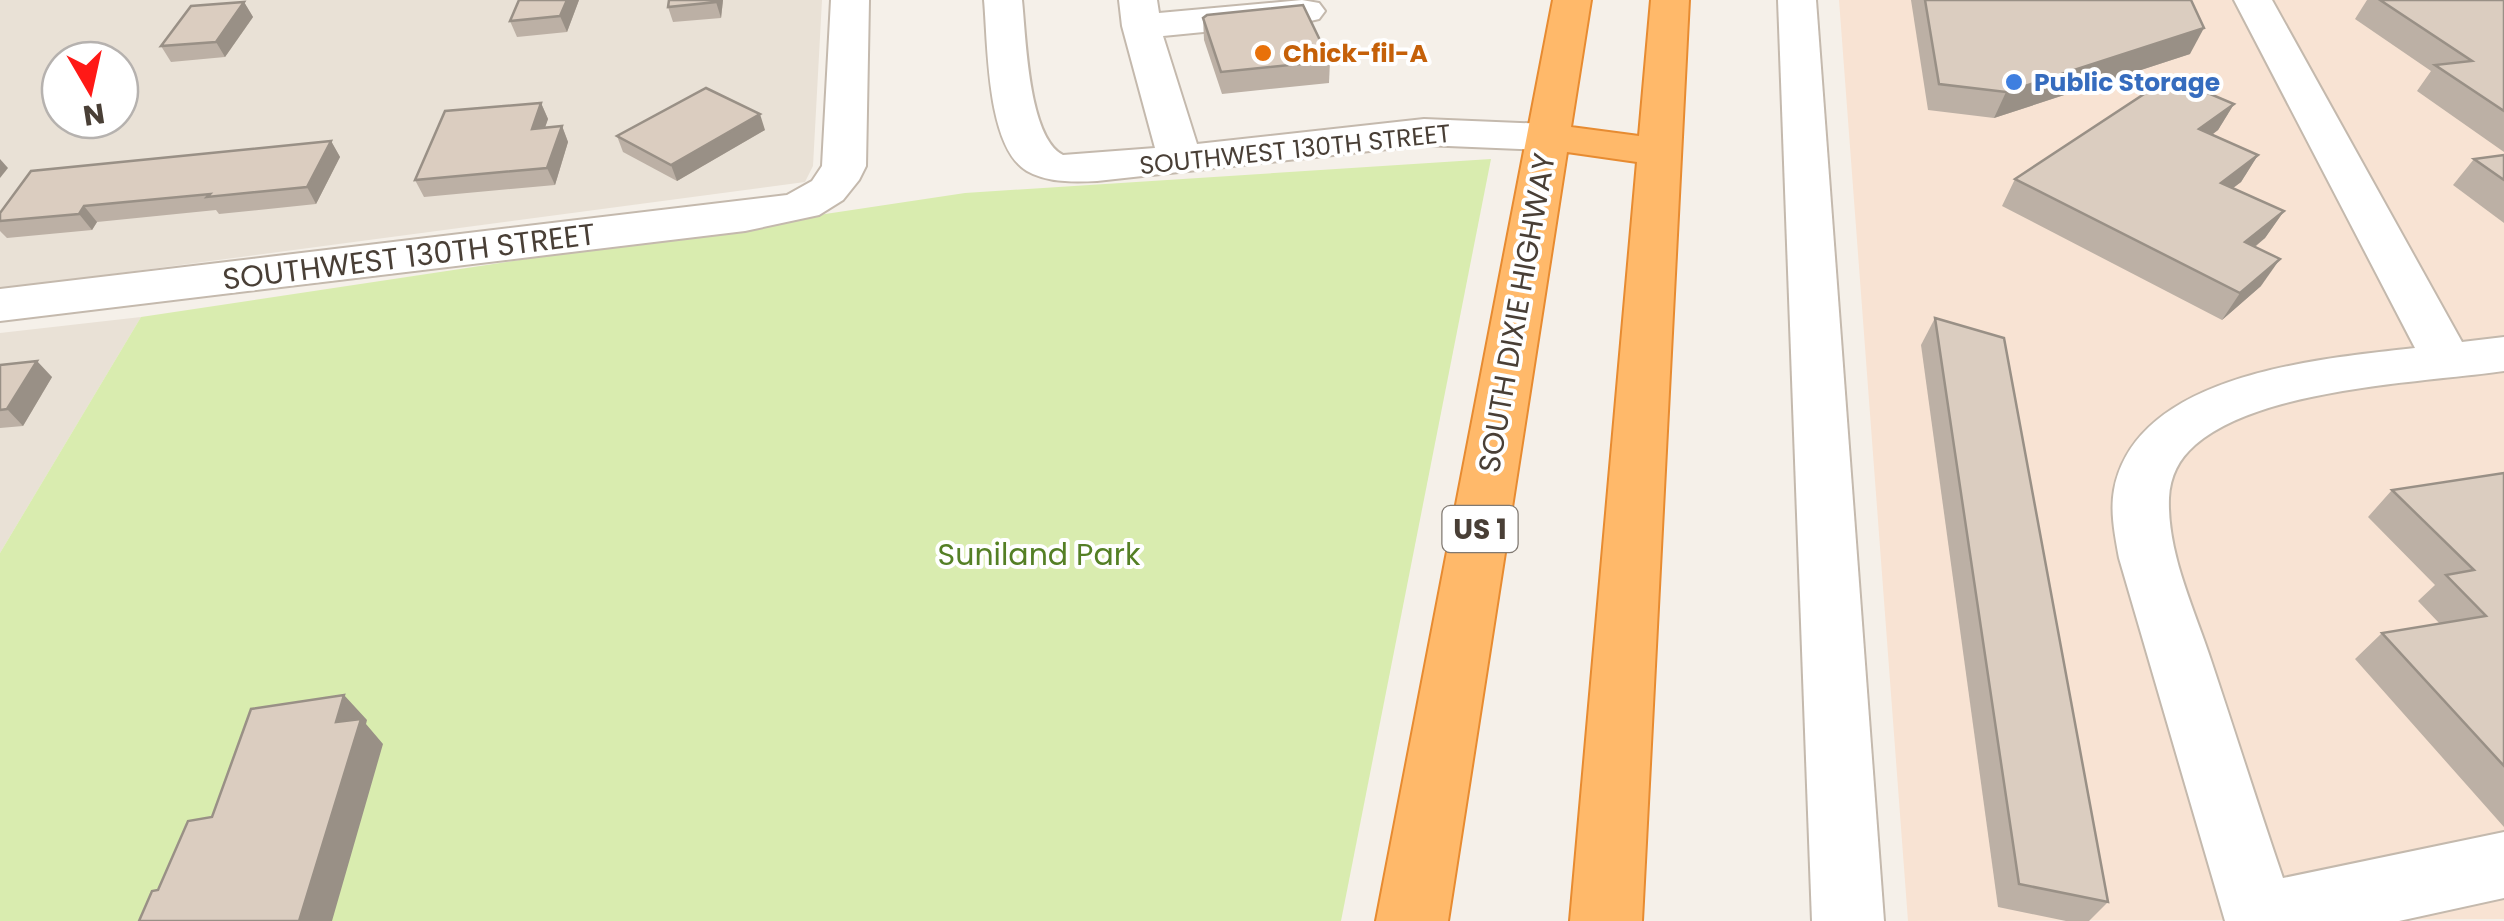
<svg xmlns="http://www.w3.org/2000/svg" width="2504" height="921" font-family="Poppins,sans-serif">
	<rect width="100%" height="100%" fill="#f5f0e9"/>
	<g fill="#e9e1d6" fill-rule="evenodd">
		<path d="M0 0H822L813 166 805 182 0 289ZM60 60H120V120H60Z"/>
		<polygon points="141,317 0,553 0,333"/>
	</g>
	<polygon fill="#f8e3d3" points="1839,0 2504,0 2504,919 1908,921"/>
	<polygon fill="#d9ecaf" points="1491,159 1341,921 0,921 0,553 141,317 965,193"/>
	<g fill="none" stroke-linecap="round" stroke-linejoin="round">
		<defs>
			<g id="minor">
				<polygon points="831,0 869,0 866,166 859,180 843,200 819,215 745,231 0,321 0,289 787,195 812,181 822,166"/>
				<path d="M984 0H1022C1026 37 1028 137 1063 155L1155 148 1122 26 1119 0H1157L1159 13 1302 0 1319 3 1325 11 1319 19 1306 22 1163 36 1197 144 1424 119 1547 124 1562 128 1568 137 1562 146 1547 150 1424 145 1097 181C1075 182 1048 183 1027 171 986 147 988 43 984 0Z"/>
				<polygon points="1778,0 1816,0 1884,921 1812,921"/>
				<path d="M2234 0H2272L2462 342 2504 337V371C2419 383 2261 388 2195 445 2179 459 2170 476 2169 498 2167 553 2194 608 2211 660 2235 732 2258 805 2283 878L2504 832V898L2399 921H2225L2119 558C2115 536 2110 512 2114 490 2136 373 2320 359 2415 348Z"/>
			</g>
			<polygon id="highway" points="1553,0 1591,0 1571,127 1639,136 1651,0 1689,0 1642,921 1570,921 1637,162 1567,152 1448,921 1376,921"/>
		</defs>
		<use href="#minor" stroke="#c4b9ad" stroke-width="4"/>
		<use href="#highway" stroke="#e78b31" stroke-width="4"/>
		<use href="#minor" fill="#fff" fill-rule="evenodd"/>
		<use href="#highway" fill="#ffb96a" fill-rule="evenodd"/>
	</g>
	<g fill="#bcb0a5">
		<polygon points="579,0 567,32 517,37 510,21"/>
		<polygon points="723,0 721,18 673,22 668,7"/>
		<polygon points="1911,0 2191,0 2190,54 1994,118 1928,110"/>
		<polygon points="2367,0 2504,0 2504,152 2417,91 2431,71 2355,19"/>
		<polygon points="244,2 253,17 225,57 171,62 161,46"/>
		<polygon points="1203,18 1330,61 1329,83 1222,94 1204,40"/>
		<polygon points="541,103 548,119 545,127 562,126 568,142 555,185 424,197 415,180"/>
		<polygon points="2234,104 2218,130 2212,135 2258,155 2241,182 2233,188 2284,211 2265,238 2255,247 2261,286 2222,320 2002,206 2015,179"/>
		<polygon points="765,130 677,181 623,152 617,136"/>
		<polygon points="331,141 340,157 316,204 219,214 216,210 97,222 92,230 7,238 0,231 0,213"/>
		<polygon points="2504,155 2504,223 2453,185 2474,159"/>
		<polygon points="1935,318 2108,902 2089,921 2066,921 1998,907 1921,345"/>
		<polygon points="0,365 52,377 23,426 0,428"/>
		<polygon points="2504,473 2504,827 2355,659 2382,633 2440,624 2418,601 2435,585 2368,517 2392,490"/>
	</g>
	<g fill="#999086">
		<polygon points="567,0 579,0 567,32 560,16"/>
		<polygon points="717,0 723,0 721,18 716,2"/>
		<polygon points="244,2 253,17 225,57 216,42"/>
		<polygon points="2204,28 2190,54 1994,118 2006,92"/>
		<polygon points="541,103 548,119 539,145 532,129"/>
		<polygon points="2234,104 2218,130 2184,155 2199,129"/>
		<polygon points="760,114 765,130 677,181 671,165"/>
		<polygon points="562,126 568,142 555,185 547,168"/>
		<polygon points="331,141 340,157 316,204 307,187"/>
		<polygon points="2258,155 2241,182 2205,209 2221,183"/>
		<polygon points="0,159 8,168 0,178"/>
		<polygon points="84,206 97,222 92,230 79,214"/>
		<polygon points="2284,211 2265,238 2227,269 2245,242"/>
		<polygon points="2280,259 2261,286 2222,320 2240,293"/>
		<polygon points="37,361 52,377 23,426 7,409"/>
		<polygon points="344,695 367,720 366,724 383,744 332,921 299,921 336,722"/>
	</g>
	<g fill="#dbcdc0" stroke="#999086" stroke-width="2.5">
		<polygon points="519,0 567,0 560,16 510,21"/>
		<polygon points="669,0 717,0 716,2 668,7"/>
		<polygon points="1925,0 2191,0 2204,28 2006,92 1939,84"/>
		<polygon points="2380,0 2504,0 2504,111 2435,65 2472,61"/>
		<polygon points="244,2 216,42 161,46 191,6"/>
		<polygon points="1303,5 1330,61 1221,72 1203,18 1207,15"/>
		<polygon points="2170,77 2234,104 2199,129 2258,155 2221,183 2284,211 2245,242 2280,259 2240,293 2015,179"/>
		<polygon points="706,88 760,114 671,165 617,136"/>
		<polygon points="541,103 532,129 562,126 547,168 415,180 445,111"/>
		<polygon points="331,141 307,187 207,197 210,194 84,206 79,214 0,221 0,213 31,171"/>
		<polygon points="2504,155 2504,180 2474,159"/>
		<polygon points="1935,318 2004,338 2108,902 2019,884"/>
		<polygon points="37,361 7,409 0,410 0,365"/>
		<polygon points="2504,473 2504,766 2382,633 2486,616 2446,575 2474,570 2392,490"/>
		<polygon points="344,695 336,722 361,719 299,921 139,921 152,891 158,890 188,821 212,817 251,709"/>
	</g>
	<circle fill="#e8710a" stroke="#fff" stroke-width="4" cx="1263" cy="53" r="10"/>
	<circle fill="#3f7fe0" stroke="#fff" stroke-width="4" cx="2014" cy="82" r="10"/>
	<g text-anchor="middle" stroke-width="8" stroke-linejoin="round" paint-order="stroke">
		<g font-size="25" font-weight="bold" fill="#c56008" stroke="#fff" text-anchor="start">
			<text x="1283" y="62">Chick-fil-A</text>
		</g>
		<g font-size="25" font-weight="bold" fill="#366cbe" stroke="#fff" text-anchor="start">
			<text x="2034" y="91">Public Storage</text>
		</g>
		<g font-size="25" fill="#493f36" stroke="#fff">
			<text transform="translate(1295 149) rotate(-6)" y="9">SOUTHWEST 130TH STREET</text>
		</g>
		<rect fill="#fff" stroke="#807972" stroke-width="2.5" x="1442.5" y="506" width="75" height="46" rx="8"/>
		<g font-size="28" font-weight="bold" fill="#493f36">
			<text x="1480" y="539">US 1</text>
		</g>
		<g font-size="30" fill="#493f36" stroke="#fff">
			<text transform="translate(409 257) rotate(-7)" y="10">SOUTHWEST 130TH STREET</text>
			<text transform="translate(1517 313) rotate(-80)" y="10">SOUTH DIXIE HIGHWAY</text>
		</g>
		<g font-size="30" fill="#547f25" stroke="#fff">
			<text x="1039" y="565">Suniland Park</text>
		</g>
	</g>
	<g transform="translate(90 90) rotate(171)"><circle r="48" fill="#ffffff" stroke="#b6b2af" stroke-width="2.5"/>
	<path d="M0-8L18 38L0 25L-18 38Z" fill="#ff1916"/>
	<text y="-15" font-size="28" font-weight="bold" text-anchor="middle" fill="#493f36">N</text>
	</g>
</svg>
